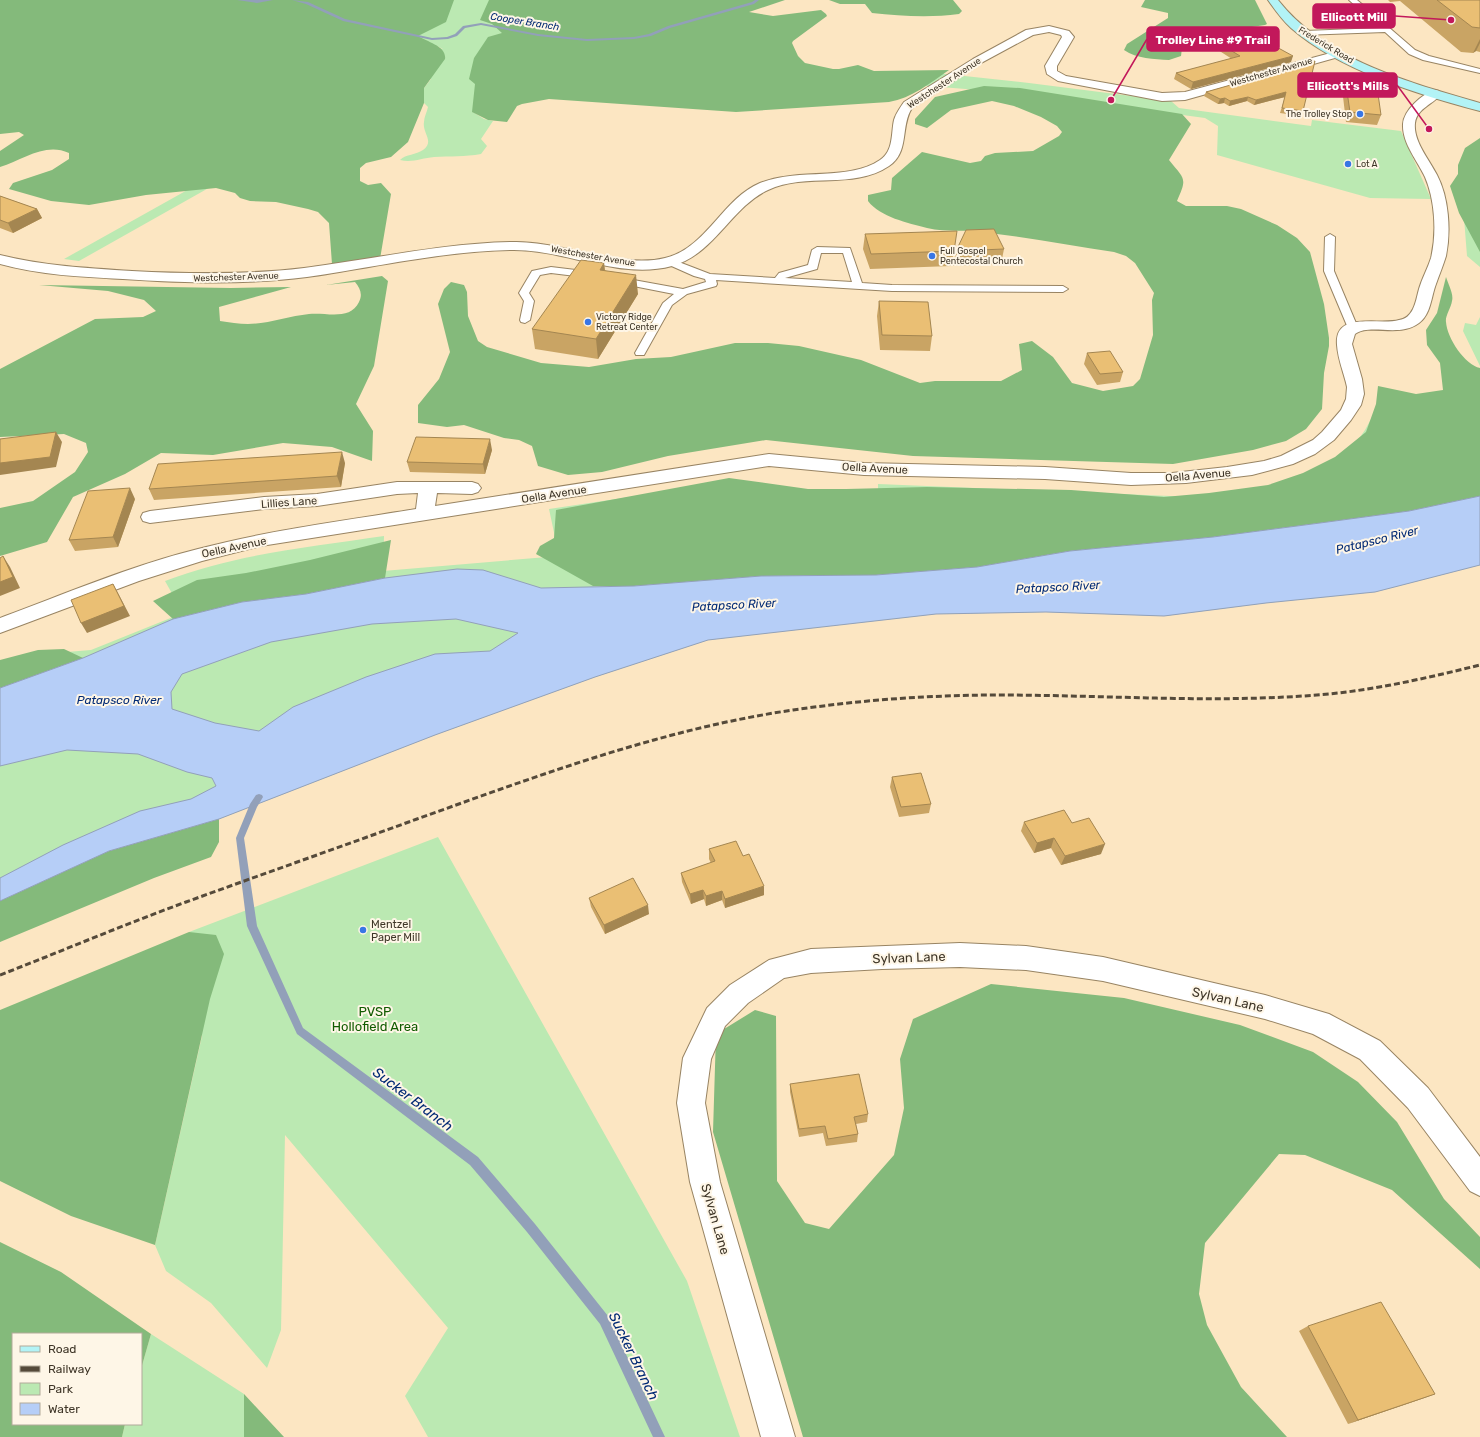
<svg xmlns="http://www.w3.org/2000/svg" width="1480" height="1437" font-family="Rubik,sans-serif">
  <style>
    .green { fill: #bbe9b2; fill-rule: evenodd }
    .forest { fill: #84ba7b }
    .water { fill: #b6cef7; stroke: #92a0b9; fill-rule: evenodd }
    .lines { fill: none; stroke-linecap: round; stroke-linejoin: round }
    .stream { fill: #92a0b9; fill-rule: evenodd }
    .lane-casing { stroke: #988463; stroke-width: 2 }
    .street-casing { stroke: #988463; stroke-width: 2 }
    .secondary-casing { stroke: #988463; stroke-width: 2 }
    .lane { fill: #fff; fill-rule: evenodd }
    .street { fill: #fff; fill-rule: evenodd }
    .secondary { fill: #b2f3f6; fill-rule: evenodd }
    .rail { stroke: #554a3a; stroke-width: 3; stroke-dasharray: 6 3; stroke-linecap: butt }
    .wall { fill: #c9a464 }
    .shaded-wall { fill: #a48651 }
    .building { fill: #eabf74; stroke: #a48651 }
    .poi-dot { fill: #3876e5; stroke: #fef6e7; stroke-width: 1.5 }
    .labels { text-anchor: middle; stroke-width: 4; stroke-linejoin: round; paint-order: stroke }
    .far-street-label { font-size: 9px; fill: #3e3527; stroke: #fef6e7 }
    .far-poi-label { font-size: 9px; fill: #3e3527; stroke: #fef6e7; text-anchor: start }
    .far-water-label { font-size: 10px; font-style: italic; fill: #002974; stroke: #fef6e7 }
    .street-label { font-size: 11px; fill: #3e3527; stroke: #fef6e7 }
    .poi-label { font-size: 11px; fill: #3e3527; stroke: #fef6e7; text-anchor: start }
    .water-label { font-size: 12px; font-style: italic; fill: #002974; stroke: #fef6e7 }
    .near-street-label { font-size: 13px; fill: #3e3527; stroke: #fef6e7 }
    .near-park-label { font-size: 13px; fill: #115b00; stroke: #fef6e7 }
    .near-water-label { font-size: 14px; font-style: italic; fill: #002974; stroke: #fef6e7 }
    .leader { fill: none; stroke: #c2185b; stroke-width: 1.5 }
    .callout-dot { fill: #c2185b; stroke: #fef6e7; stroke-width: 1.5 }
    .callout { fill: #c2185b; stroke: #c2185b; stroke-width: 1.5 }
    .callout-label { font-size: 12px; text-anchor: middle; font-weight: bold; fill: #fff }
  </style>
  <rect width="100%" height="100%" fill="#fce6c2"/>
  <path class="green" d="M228,0H615L474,58L946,74L1029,83L1171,101L1179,108L1311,126L1312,120L1401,131L1431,199L1370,198L1217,155L1218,126L1205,118L1026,94L916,85L552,96L473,112L484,119L493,121L481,139L487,146L481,154C465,157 450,156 434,157C422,158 412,163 400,160C406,154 416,155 423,150C435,141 422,133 424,122C424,117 427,112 428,107L424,103V88L431,79L253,163L79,261L64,259L241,160ZM325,24L430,43L443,49Z
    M1464,218L1480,228V267L1467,256Z
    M1480,317V366L1463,331L1465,323L1476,325Z
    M1376,410L1480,418V565L1375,592L1266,603L1164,616L1046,612L936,614L708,640L595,677L435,735L219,819L109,851L0,942V667L30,655L91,650L183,613L165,581C235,554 310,547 384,536L383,571L559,556L549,509L717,484L878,514V484L1195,497L1245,491L1289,482L1329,463L1353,447L1365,430Z
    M438,837L687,1281L740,1437H428L405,1396L448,1328L285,1135L281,1330L267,1368L211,1303L166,1271L155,1245L202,1036L189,932Z
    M151,1334L244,1394V1437H122L125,1424H141V1369Z"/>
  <path class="forest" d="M0,0H454L446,22L418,36C427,42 447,46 445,59L424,88V103L408,142L391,157L366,163L360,168V181L368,185L381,183L391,194L380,259L332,264L329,223L318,212L308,209L276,202L250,201L240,198L235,193L216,188L146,195L89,205L51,201L9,189L13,183L52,170L69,159V153C45,142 23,160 0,167V151L24,135L19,132L0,134Z
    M489,0H785L749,12L773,16L821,10L826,14L827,16L793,41L792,43L798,56L805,63L833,69H839L858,65L874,71L949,70C930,83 912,98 889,102L736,112L549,99L522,104L517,106L507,122L488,120L472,112L475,84L469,79L474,58L488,37L502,33L492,24L480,20Z
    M829,0H953L962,11L959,14C930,18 900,16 872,13L865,4H840Z
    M1145,0H1255L1267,24L1265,25L1225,31L1204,28L1200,29L1182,48L1181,56L1169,60C1154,59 1137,59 1124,50L1127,44L1168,18V13L1141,7Z
    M984,86L1020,88L1182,114L1191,124L1169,160C1184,179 1188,177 1177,201L1186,206H1227L1241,209L1277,225L1297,238L1310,252L1324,304L1329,338V346L1324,373L1322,409L1306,429L1286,441L1253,450L1173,464L913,456L766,440L668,456L602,472L568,475L538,466L532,446L519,440L504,438L464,425L447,427L418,423V405L439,379L450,352L438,304L444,289L451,282L464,285L467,292L468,316L478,341L487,347L541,363L589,367L636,359L671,357L735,343H768L799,346L861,360L920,383L935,381H1001L1022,370L1019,344L1032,341L1053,357L1072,383L1103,391L1133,386L1140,379L1153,335L1152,300L1154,293L1135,263L1126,256L1114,252C1067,245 1020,236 972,231C957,230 942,232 927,228C908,223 880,217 868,201V195L891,190L892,178L922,152L970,163L981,161L985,156L995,153L1033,151L1059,136L1062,132L1057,126L1041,117L1014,106L992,101L951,110L927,128L915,124V119L935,97Z
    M1480,138V252L1459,213L1450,186L1458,174V165L1465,148Z
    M382,276L388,281L374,366L356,404L373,431L372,461L332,447L283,443L213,455L161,453L125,474L73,497L47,542L0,556V508L33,501L75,472L88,452L86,443L64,434L0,437V369L95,319L143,317L156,311L144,300L108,291L39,285L231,288L291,287L219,307L220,321C229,322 239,324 248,324C268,324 289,316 309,314C326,312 350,321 359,302C363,294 360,288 355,282L326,285Z
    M1446,277C1448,284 1454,294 1452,301C1451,308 1445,316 1446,322C1447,338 1465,365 1480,368V496L1409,511L1320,523L1213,537L1070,551L977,567L876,575L761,576L634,586H593L536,554L540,546L554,538L556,510L729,478L808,489H846L927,487L1071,490L1164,497L1209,493L1268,485L1303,473L1335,457L1366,432L1376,404L1378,386L1416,394L1443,390L1440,363L1427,345L1426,330L1437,313Z
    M391,540L385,578L306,594L242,602L173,619L153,601L197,580L246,573L310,560Z
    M64,649L83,658L0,688V660L38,650Z
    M219,819V842L211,857L154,878L0,942V901L109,851Z
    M189,932L216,935L224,954L210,999L155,1245L71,1216L0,1181V1010Z
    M991,984L1124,998L1240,1025L1313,1052L1358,1082L1397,1122L1444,1199L1480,1237V1269L1392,1190L1305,1155L1279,1154L1205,1243L1199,1294L1207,1325L1241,1387L1287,1437H803L713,1132L716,1034L755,1010L776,1016L777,1181L805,1223L829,1229L894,1155L904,1108L900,1059L913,1019Z
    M0,1242L61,1272L151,1334L141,1369V1334H13V1424H125L122,1437H0Z
    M244,1394L284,1437H244Z"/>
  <path class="water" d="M1480,496V565L1375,592L1266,603L1164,616L1046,612L936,614L708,640L595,677L435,735L219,819L109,851L0,901V878L63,845L140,811L191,799L216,786L212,778L187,772L138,754L67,750L0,766V688L83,658L173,619L242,602L306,594L385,578L457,569L483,570L541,588L634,586L761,576L876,575L977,567L1070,551L1213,537L1320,523L1409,511ZM456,619L518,633L490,651L435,654L366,677L293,707L259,731L215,723L172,709L171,692L182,674L271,642L372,624Z"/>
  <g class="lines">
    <path class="stream" d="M237,0H273L257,3Z
      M292,0L308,2L345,19L432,38L447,37L455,34L463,26L481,23L538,34L587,39L634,37L649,34L668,26L752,2L755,0H759L754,4L670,28L651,36L634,39L587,41L538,36L481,25L465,28L457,36L448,39L432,40L343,21L306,4Z
      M259,794L262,795L263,797L257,807L244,838L257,926L303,1028L478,1157L535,1224L608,1316L665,1437H653L600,1324L527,1232L470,1165L297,1034L247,926L236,838L250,804L256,795Z"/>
    <defs>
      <path id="lane" d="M1349,0H1357L1415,50L1429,56L1480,69V73L1423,60L1409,54L1385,32L1302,35L1301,33L1305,31L1380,28Z
        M1330,234L1335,237L1334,271L1358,328L1357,330L1353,331L1348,328L1324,271L1325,237Z
        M817,247L850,248L862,283L892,285L1063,286L1068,289L1063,292L892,291L716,280L717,284L716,286L687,294L672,305L644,355H636L635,353L663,303L674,294L613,282L612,280L613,278L617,277L683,289L706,282L705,279L694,276L667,264L666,262L671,259L710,274L775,278L779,273L808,265L812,250ZM821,253H843L852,282L785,278L817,269Z
        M551,267L592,272L597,275L592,278L551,273L540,275L529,293L534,301L530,320L525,323L521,322L520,320L524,301L519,293L532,271Z"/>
      <path id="street" d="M1049,26L1069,31L1074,37L1057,66V71L1066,76L1162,93L1185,92L1338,51L1342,52L1344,54L1342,56L1185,100L1162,101L1058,81L1047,74L1045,66L1062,37L1061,35L1049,32L1033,35L981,63L912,108C900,126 910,152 889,166C854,190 806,172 768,190C730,208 715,254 672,266C620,280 567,250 514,250C444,251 376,267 307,277C246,285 185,283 123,279C82,277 40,275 0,264V255C45,266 85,268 132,271C190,274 246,275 304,268C374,259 443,243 514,242C561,241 621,269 665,258C707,248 722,199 760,183C797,168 850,181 880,160C894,151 891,133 894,120C896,113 900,108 904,102L973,59L1026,30Z
        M1435,90L1439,91L1441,94C1434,104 1417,108 1415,123C1413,141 1429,159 1437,175C1449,198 1451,231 1446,256C1443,266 1439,275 1436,284C1431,297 1431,314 1419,323C1399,338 1371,323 1355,334L1352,344L1362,379L1364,394L1361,405L1351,420L1334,440L1315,454L1293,464L1252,475L1186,483L1131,485L1045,479L864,475L769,466L261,546L202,561L139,581L0,633V618C65,594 130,566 198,549C270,530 343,521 416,509L418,493L397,494L317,506L264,509L150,523L143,521L141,517L143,513L150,511L264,497L317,494L397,482H472L478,484L481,488L478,492L472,494L437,493L435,506L769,454L864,463L1045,467L1131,473H1172L1227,467L1264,461L1281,456L1313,440L1322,432L1341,410L1346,399L1347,387C1344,373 1338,360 1337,345C1334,310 1380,326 1399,320C1406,319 1410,315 1413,309C1416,303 1417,296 1419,289C1422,278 1428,268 1431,258C1437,233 1435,200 1425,177C1417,160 1402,143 1403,124C1404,110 1422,94 1435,90Z
        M960,943L1026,946L1103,957L1265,995L1329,1014L1380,1041L1428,1088L1480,1157V1196L1470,1191L1408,1108L1360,1059L1313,1034L1265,1019L1103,981L1026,970L960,967L882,969L811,973L784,978L748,1003L725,1026L711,1059L705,1103L720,1182L795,1437H761L690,1182L677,1103L683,1058L707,1008L730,985L769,960L811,949Z"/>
      <path id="secondary" d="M1268,0H1278C1326,61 1409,82 1480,103V111C1419,95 1339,70 1291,28C1282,20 1275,10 1268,0Z"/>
    </defs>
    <use href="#lane" class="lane-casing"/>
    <use href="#street" class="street-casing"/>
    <use href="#secondary" class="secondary-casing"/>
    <use href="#lane" class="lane"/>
    <use href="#street" class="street"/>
    <use href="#secondary" class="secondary"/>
    <path class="rail" d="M0,975C62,951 123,925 186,902C263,874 340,847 417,819C540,775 663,729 793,710C861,700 930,695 999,695C1109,695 1219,704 1329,694C1380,689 1431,677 1480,665"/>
  </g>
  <path class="wall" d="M1388,0H1480V52L1476,51L1473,53L1461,52L1400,1L1390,2Z
    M1206,35L1291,62L1191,89L1174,79L1176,73L1232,59L1204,41Z
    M1315,61L1301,116L1280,113L1285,97L1254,105L1247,101L1229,106L1224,103L1218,104L1204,96L1206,92Z
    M1345,78L1381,115L1377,125L1346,122L1342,88Z
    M0,196L37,209L42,218L13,233L0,228Z
    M865,234L955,245L951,266L870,269L863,249Z
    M1004,249L1001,264L953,266L956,251Z
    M604,263L605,270L638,294L598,359L535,349L532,329Z
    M879,301L932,336L930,351L880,350L877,316Z
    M1087,353L1123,372L1120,382L1097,385L1084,364Z
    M492,450L485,474L410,472L407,462Z
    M345,463L341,487L154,500L149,489Z
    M135,499L118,547L75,551L69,540Z
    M892,777L931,804L929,813L899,817L890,787Z
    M1024,822L1072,823L1101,854L1061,865L1051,848L1034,853L1021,831Z
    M709,849L743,856L764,895L725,908L722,900L706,906L704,899L691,904L682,882L681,873L711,863L709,859Z
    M589,898L649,914L605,934L591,907Z
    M790,1084L868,1114L867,1122L856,1124L858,1134L857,1142L826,1146L823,1133L799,1137L790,1092Z
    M1308,1326L1435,1394L1424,1398L1348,1424L1299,1331Z"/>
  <path class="shaded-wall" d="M1480,39V43L1476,51L1473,53Z
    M1293,56L1291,62L1191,89L1193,82Z
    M1286,92L1285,97L1254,105L1256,100Z
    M1248,97L1247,101L1229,106L1230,101Z
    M1225,98L1224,103L1218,104L1220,99Z
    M37,209L42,218L13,233L8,223Z
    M604,263L606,283L600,270Z
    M636,275L638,294L598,359L596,339Z
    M56,432L62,442L56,467L0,475V463Z
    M490,439L492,450L485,474L483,464Z
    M342,452L345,463L341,487L337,476Z
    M130,488L135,499L118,547L113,537Z
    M3,556L10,567L20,588L0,596V582Z
    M113,584L119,595L130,616L87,633L81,623Z
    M1054,838L1051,848L1034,853L1037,843Z
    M1105,844L1101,854L1061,865L1065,856Z
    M764,886V895L725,908V899Z
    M703,890L704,899L691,904L690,894Z
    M722,891V900L706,906V896Z
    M648,905L649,914L605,934L604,925Z
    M1435,1394L1424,1398L1348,1424L1358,1420Z"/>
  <path class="building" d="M1437,0H1480V28L1472,27Z
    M1249,32L1293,56L1193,82L1176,73L1240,56L1206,35Z
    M1315,61L1303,111L1282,108L1286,92L1256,100L1248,97L1230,101L1225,98L1220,99L1206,92Z
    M1345,78L1378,94L1381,115L1350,112Z
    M0,196L37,209L8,223L0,220Z
    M994,229L1004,249L956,251L966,230Z
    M957,231L954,251L871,254L865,234Z
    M581,260L604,263L600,270L636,275L596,339L532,329Z
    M879,301L928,302L932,336L882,335Z
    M1110,351L1123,372L1100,374L1087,353Z
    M56,432L50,457L0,463V439Z
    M416,437L490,439L483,464L407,462Z
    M342,452L337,476L149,489L158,464Z
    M130,488L113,537L69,540L88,491Z
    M3,556L13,577L0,582V558Z
    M113,584L124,606L81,623L71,600Z
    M921,773L931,804L901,807L892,777Z
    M1064,810L1072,823L1089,818L1105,844L1065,856L1054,838L1037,843L1024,822Z
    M736,841L743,856L749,854L764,886L725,899L722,891L706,896L703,890L690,894L681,873L715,861L709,849Z
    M633,878L648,905L604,925L589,898Z
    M859,1074L868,1114L854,1117L858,1134L828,1139L825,1126L799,1129L790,1084Z
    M1381,1302L1435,1394L1358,1420L1308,1326Z"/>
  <g class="poi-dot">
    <circle cx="1360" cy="114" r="4"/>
    <circle cx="1348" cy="164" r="4"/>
    <circle cx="932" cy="256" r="4"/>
    <circle cx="588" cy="322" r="4"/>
    <circle cx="363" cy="930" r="4"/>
  </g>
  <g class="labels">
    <g class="far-street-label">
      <text transform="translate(1326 45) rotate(31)" y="3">Frederick Road</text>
      <text transform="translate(1271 72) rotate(-16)" y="3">Westchester Avenue</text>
      <text transform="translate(944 83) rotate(-33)" y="3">Westchester Avenue</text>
      <text transform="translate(593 256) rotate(10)" y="3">Westchester Avenue</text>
      <text transform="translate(236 277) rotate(-2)" y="3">Westchester Avenue</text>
    </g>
    <g class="far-poi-label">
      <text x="1352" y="117" text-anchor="end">The Trolley Stop</text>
      <text x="1356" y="167">Lot A</text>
      <text x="940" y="254">Full Gospel<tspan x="940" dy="10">Pentecostal Church</tspan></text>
      <text x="596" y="320">Victory Ridge<tspan x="596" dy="10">Retreat Center</tspan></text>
    </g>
    <g class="far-water-label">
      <text transform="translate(525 21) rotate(9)" y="4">Cooper Branch</text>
    </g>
    <g class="street-label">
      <text transform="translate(875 468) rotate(3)" y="4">Oella Avenue</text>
      <text transform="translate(1198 475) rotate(-5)" y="4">Oella Avenue</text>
      <text transform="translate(554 494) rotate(-9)" y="4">Oella Avenue</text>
      <text transform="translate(289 502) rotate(-4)" y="4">Lillies Lane</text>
      <text transform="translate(234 547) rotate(-12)" y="4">Oella Avenue</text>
    </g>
    <g class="poi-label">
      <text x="371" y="928">Mentzel<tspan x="371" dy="13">Paper Mill</tspan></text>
    </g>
    <g class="water-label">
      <text transform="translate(1377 540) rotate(-14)" y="4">Patapsco River</text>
      <text transform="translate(1058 587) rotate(-3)" y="4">Patapsco River</text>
      <text transform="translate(734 605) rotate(-3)" y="4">Patapsco River</text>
      <text x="119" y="704">Patapsco River</text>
    </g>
    <g class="near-street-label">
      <text transform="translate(909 957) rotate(-2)" y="5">Sylvan Lane</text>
      <text transform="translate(1228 999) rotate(13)" y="5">Sylvan Lane</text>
      <text transform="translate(716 1219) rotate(74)" y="5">Sylvan Lane</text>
    </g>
    <g class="near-park-label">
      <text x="375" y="1016">PVSP<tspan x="375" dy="15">Hollofield Area</tspan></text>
    </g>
    <g class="near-water-label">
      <text transform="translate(413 1099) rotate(37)" y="5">Sucker Branch</text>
      <text transform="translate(634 1356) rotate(64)" y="5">Sucker Branch</text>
    </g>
  </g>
  <path class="leader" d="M1451 20L1395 16M1111 100L1147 39M1429 129L1397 85"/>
  <g class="callout-dot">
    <circle cx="1451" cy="20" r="4"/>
    <circle cx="1111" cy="100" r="4"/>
    <circle cx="1429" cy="129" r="4"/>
  </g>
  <g class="callout">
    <rect x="1313" y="4" width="82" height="24" rx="4"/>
    <rect x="1147" y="27" width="132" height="24" rx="4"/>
    <rect x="1298" y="73" width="99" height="24" rx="4"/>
  </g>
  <g class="callout-label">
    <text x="1354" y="21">Ellicott Mill</text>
    <text x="1213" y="44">Trolley Line #9 Trail</text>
    <text x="1348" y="90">Ellicott's Mills</text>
  </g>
  <rect x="12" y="1333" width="130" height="92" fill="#fef6e7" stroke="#b1a99a"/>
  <rect x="20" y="1346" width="20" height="6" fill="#b2f3f6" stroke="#b1a99a"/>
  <text x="48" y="1353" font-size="12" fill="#3e3527">Road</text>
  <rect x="20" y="1366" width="20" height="6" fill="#554a3a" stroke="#b1a99a"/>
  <text x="48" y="1373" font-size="12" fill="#3e3527">Railway</text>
  <rect x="20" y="1383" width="20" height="12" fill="#bbe9b2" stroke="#b1a99a"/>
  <text x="48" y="1393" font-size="12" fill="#3e3527">Park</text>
  <rect x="20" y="1403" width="20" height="12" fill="#b6cef7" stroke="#b1a99a"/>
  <text x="48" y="1413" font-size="12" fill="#3e3527">Water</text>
</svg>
